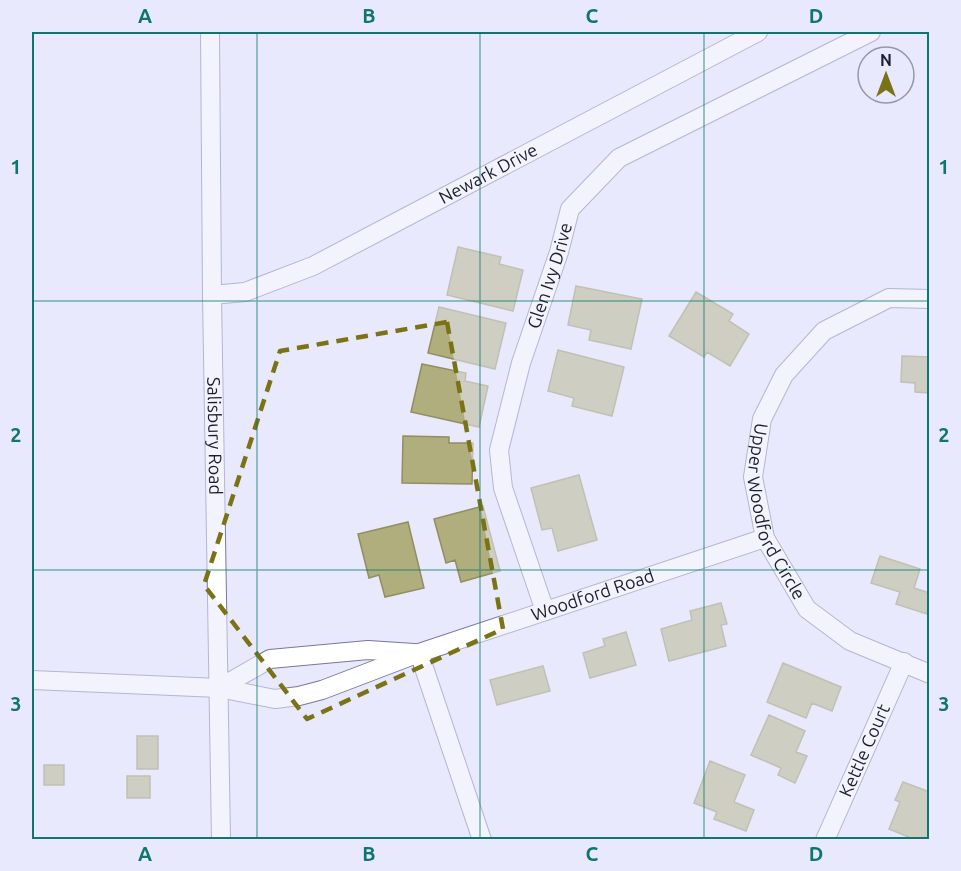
<svg xmlns="http://www.w3.org/2000/svg" width="961" height="871" font-family="Ubuntu,sans-serif">
  <style>
    .building { fill: #b1ae7e; stroke: #918e5f; stroke-width: 1.5 }
    .lines { fill: none; stroke-linecap: round; stroke-linejoin: round }
    .minor-casing { stroke: #7777a2; stroke-width: 20 }
    .minor { stroke: #fff; stroke-width: 18 }
    .marked { fill: none; stroke: #7a7315; stroke-width: 4.5; stroke-dasharray: 12 8; stroke-linejoin: round }
    .grid { fill: none; stroke: #0f766e; stroke-width: 1.5; stroke-opacity: 0.55 }
    .labels { text-anchor: middle; stroke-width: 6; stroke-linejoin: round; paint-order: stroke }
    .street-label { font-size: 18px; fill: #1e1d2f; stroke: #e8e9fc }
    .neatline { fill: none; stroke: #0f766e; stroke-width: 2 }
    .grid-label { font-size: 20px; text-anchor: middle; font-weight: bold; fill: #0f766e }
  </style>
  <rect width="100%" height="100%" fill="#e8e9fc"/>
  <path class="building" d="M458,247L501,257L499,264L523,270L513,311L447,295Z
    M576,286L642,299L631,349L589,340L591,330L568,325Z
    M696,292L733,314L729,321L749,334L730,366L707,352L704,357L669,336Z
    M439,307L506,323L495,369L428,353Z
    M558,350L624,367L612,416L572,406L574,398L548,391Z
    M902,356L930,357V393L915,392V383L901,382Z
    M422,364L466,373L465,381L488,386L479,427L411,412Z
    M403,436L449,437V443H473L472,484L402,483Z
    M579,475L597,540L558,551L552,528L542,530L531,488Z
    M483,506L500,571L461,582L455,560L446,563L434,519Z
    M408,522L424,588L385,597L379,575L369,578L358,534Z
    M880,556L920,569L914,588L930,593L927,614L896,604L900,592L871,583Z
    M721,603L727,624L721,625L726,646L669,661L661,629L692,620L690,611Z
    M626,632L636,665L590,678L583,653L605,646L603,639Z
    M783,663L841,687L832,711L812,703L806,718L767,702Z
    M543,666L550,691L497,705L490,680Z
    M769,715L805,731L796,752L807,756L795,783L778,775L781,768L751,755Z
    M137,736H158V769H137Z
    M710,761L745,775L734,802L754,810L746,831L714,819L717,812L694,803Z
    M44,765H64V785H44Z
    M127,776H150V798H127Z
    M903,782L930,792V840H916L889,829L900,802L895,800Z"/>
  <g class="lines">
    <defs>
      <g id="minor">
        <path id="s1" d="M210,32L212,295L221,840"/>
        <path id="s2" d="M212,295L245,292L313,266L758,32"/>
        <path id="s3" d="M930,299L889,298L824,331L784,375L762,419L753,477L765,538L807,609L850,641L930,674"/>
        <path id="s4" d="M545,611L503,488L499,450L521,363L559,252L570,209L619,158L871,32"/>
        <path d="M419,653L482,840"/>
        <path id="s5" d="M32,680L219,688L275,699L299,696L322,690L419,653L765,538"/>
        <path d="M219,688L270,659L368,650L414,653"/>
        <path id="s6" d="M825,840L904,662"/>
      </g>
    </defs>
    <use href="#minor" class="minor-casing"/>
    <use href="#minor" class="minor"/>
  </g>
  <path d="M0 0H961V871H0ZM447,322L503,629L307,719L204,585L280,351Z" fill="#e8e9fc" fill-opacity=".55" fill-rule="evenodd"/>
  <path class="marked" d="M447,322L503,629L307,719L204,585L280,351Z"/>
  <path class="grid" d="M257,32V840M480,32V840M704,32V840M32,301H930M32,570H930"/>
  <g class="labels">
    <g class="street-label">
      <text dy="6" stroke="none"><textPath href="#s2" startOffset="304">Newark Drive</textPath></text>
      <text dy="6" stroke="none"><textPath href="#s4" startOffset="350">Glen Ivy Drive</textPath></text>
      <text dy="6" stroke="none"><textPath href="#s1" startOffset="404">Salisbury Road</textPath></text>
      <text dy="6" stroke="none"><textPath href="#s3" startOffset="320">Upper Woodford Circle</textPath></text>
      <text dy="6" stroke="none"><textPath href="#s5" startOffset="579">Woodford Road</textPath></text>
      <text dy="6" stroke="none"><textPath href="#s6" startOffset="98">Kettle Court</textPath></text>
    </g>
  </g>
  <rect width="961" height="871" fill="none" stroke="#e8e9fc" stroke-width="66"/>
  <g transform="translate(886 75)"><circle r="28" fill="#e8e9fc" stroke="#9797aa" stroke-width="1.5"/>
  <path d="M0-4.5L10 22L0 15L-10 22Z" fill="#7a7315"/>
  <text y="-9" font-size="16" font-weight="bold" text-anchor="middle" fill="#1e1d2f">N</text>
  </g>
  <rect x="33" y="33" width="895" height="805" class="neatline"/>
  <g class="grid-label">
    <text x="145" y="23">A</text>
    <text x="369" y="23">B</text>
    <text x="592" y="23">C</text>
    <text x="816" y="23">D</text>
    <text x="16" y="174">1</text>
    <text x="944" y="174">1</text>
    <text x="16" y="442">2</text>
    <text x="944" y="442">2</text>
    <text x="16" y="711">3</text>
    <text x="944" y="711">3</text>
    <text x="145" y="861">A</text>
    <text x="369" y="861">B</text>
    <text x="592" y="861">C</text>
    <text x="816" y="861">D</text>
  </g>
</svg>
